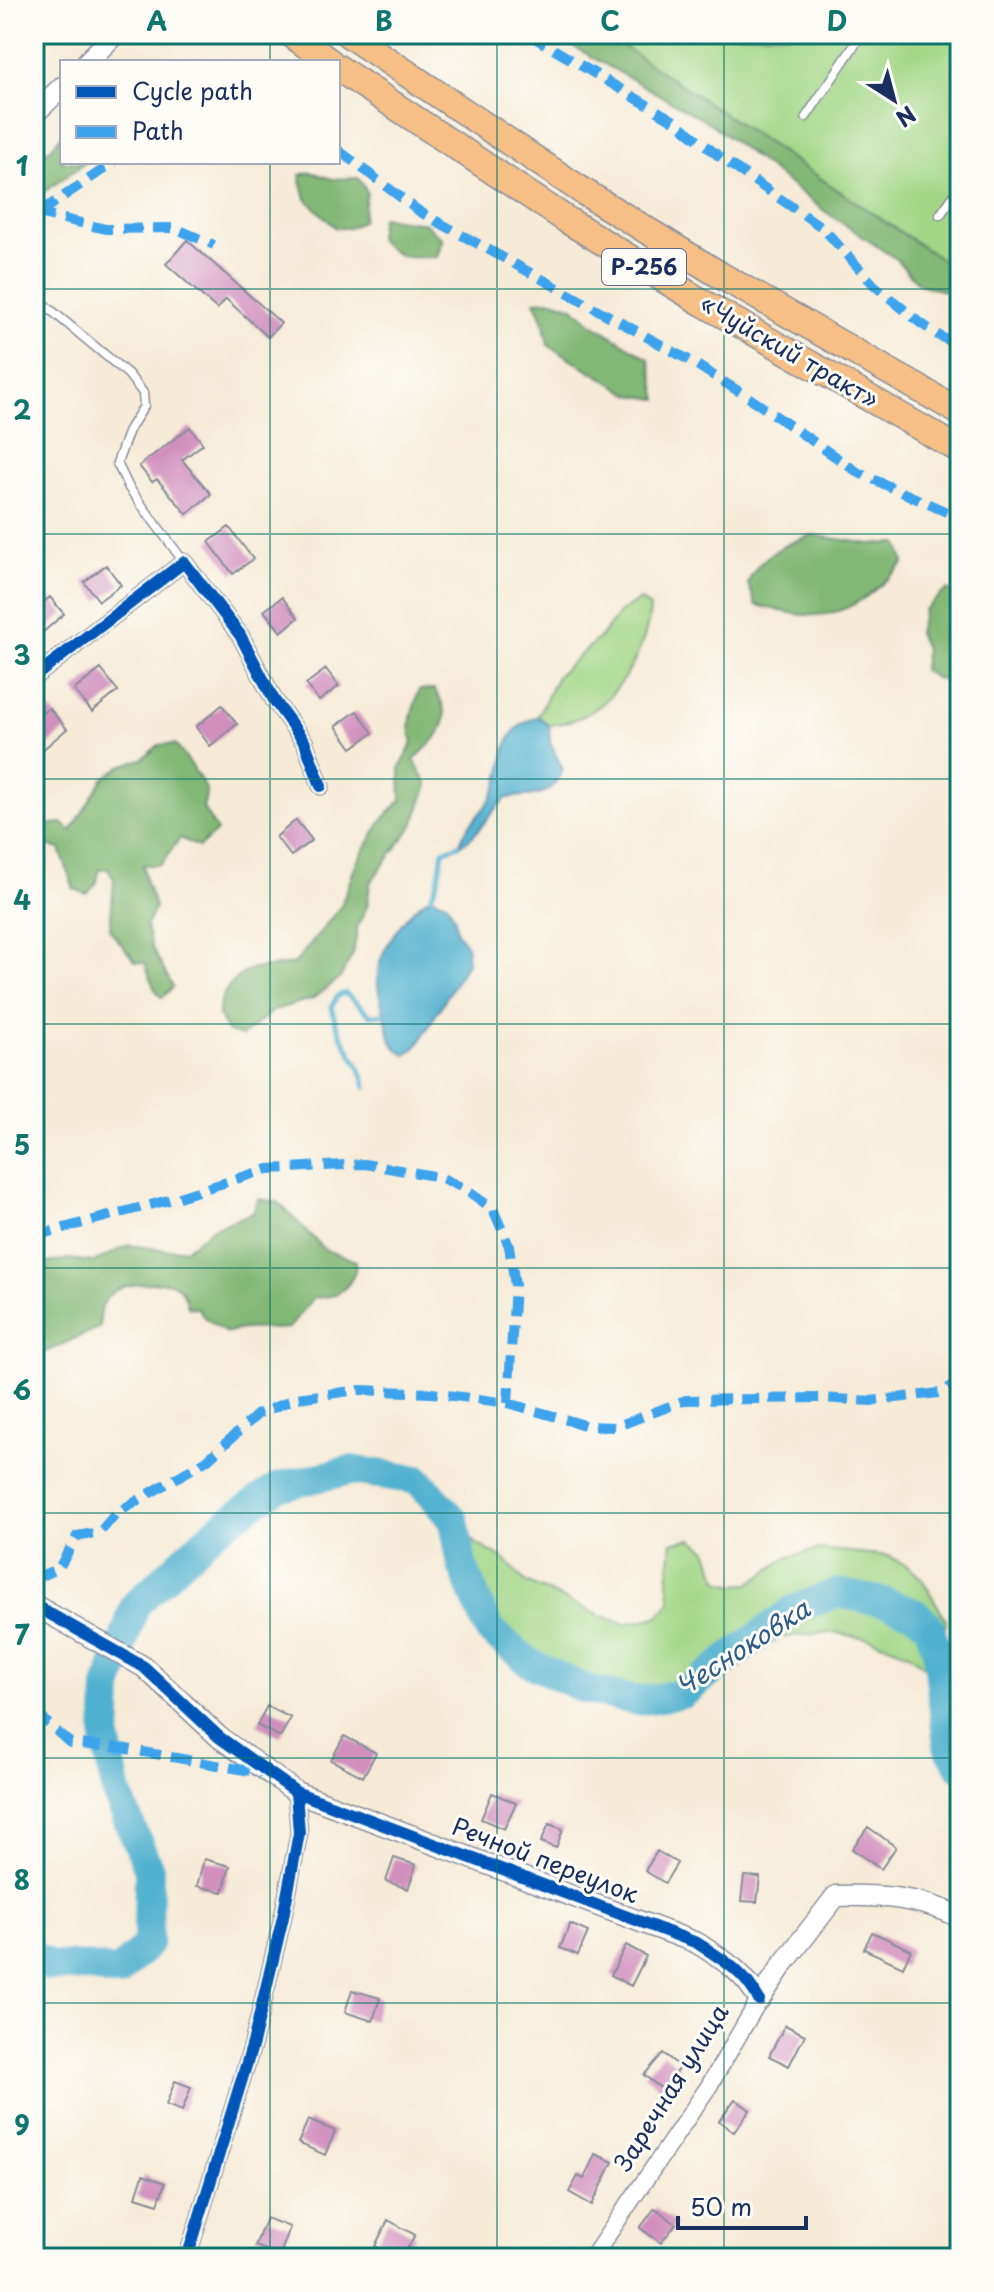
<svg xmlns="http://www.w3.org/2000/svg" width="994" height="2292" font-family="'Playpen Sans',sans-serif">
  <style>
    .green { fill: #a3d787; stroke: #5f8372; stroke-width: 2 }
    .forest { fill: #82b874; stroke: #4e7469; stroke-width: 2 }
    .water { fill: #50b0cf; stroke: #367096; stroke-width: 2 }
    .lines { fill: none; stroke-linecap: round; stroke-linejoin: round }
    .stream { stroke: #50b0cf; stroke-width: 5 }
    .river { stroke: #50b0cf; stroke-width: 30 }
    .building { fill: #d18fbd }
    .service-casing { stroke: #888d9a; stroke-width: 11 }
    .minor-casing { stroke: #888d9a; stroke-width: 19 }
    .tertiary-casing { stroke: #888d9a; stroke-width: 23 }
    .trunk-casing { stroke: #888d9a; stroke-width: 29 }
    .service { stroke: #fff; stroke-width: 8 }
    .minor { stroke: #fff; stroke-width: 16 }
    .tertiary { stroke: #fff; stroke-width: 20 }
    .trunk { stroke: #f5bf86; stroke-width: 26 }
    .quiet { stroke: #3da3ed; stroke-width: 10; stroke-dasharray: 20 10; stroke-linecap: butt }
    .cycleway-casing { stroke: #fdfcf7; stroke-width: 17 }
    .cycleway { stroke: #0057b8; stroke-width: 12 }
    .grid { fill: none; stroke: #0f766e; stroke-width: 2; stroke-opacity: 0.55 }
    .labels { text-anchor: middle; stroke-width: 6; stroke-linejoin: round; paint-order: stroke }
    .shield { fill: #fdfcf7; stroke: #5f6c8c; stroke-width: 2 }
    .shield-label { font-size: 22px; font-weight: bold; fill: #1b2f5e }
    .street-label { font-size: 24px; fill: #1b2f5e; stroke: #fdfcf7 }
    .water-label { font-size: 26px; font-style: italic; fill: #2e5c86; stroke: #fdfcf7 }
    .neatline { fill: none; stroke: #0f766e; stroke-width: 3 }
    .grid-label { font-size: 26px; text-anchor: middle; font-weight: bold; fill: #0f766e }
  </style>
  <rect width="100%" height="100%" fill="#fdfcf7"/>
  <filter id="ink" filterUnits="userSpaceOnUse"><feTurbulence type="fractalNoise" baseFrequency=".0125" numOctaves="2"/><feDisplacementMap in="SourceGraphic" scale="16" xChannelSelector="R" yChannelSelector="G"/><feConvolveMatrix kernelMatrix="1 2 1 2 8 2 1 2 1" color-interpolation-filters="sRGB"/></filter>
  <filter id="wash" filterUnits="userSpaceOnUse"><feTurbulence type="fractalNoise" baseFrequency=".006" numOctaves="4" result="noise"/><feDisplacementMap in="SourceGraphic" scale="32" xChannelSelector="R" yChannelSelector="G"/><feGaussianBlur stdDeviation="1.8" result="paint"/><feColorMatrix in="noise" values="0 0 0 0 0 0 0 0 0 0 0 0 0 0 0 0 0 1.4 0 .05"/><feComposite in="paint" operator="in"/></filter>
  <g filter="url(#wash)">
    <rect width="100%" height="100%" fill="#f6ebd7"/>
    <path class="green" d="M605,34H960V272Z
      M640,600L650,607C648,644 620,698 585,715C574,721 561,723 549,726L538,716L557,676L603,634L620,612Z
      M454,1520L477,1544L505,1560L526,1582L594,1613L625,1624L657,1617L671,1602L668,1583L672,1542L692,1539L707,1550L719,1581L736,1585L749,1584L786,1558L819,1549L889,1556L909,1567L922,1579L946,1620L940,1679L909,1654L871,1639L831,1632L750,1641L682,1694L637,1701L585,1689L530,1663L489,1630L462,1565Z"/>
    <path class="forest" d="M551,34H605L960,272V299L944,291L919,284L896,259L826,212L711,124Z
      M62,135V162H86L34,199V159L49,150Z
      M311,172L332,179L358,178L367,192L362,221L349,228H336L306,199L300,175Z
      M381,217L425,223L443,239L437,257C407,257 400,262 378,238Z
      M553,300L573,307L591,323L649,359L658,399L631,395L548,345L543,319L535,301Z
      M812,535L871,544L898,543L904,563C878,589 847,619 806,615C790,614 773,609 756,605L748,584C757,557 786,543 812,535Z
      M946,590L960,594V680L956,683L935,678L923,670L925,648L918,633L924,610Z
      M434,689C458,723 438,736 414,760L428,785L413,825L370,883L367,907L358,925L353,954L340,978L312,999L274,1010L242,1036L228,1032C225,1027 220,1020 219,1015C218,995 234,976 251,970C266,965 281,969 296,962L341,906L356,864L382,820L401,800L400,768L413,742C406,724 414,708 419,690Z
      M175,744L192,766L207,791L203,808L217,831L199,847L180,838L161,865H143L146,882L155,907L146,926L152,948L173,987L162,998L154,988L145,963L135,961L110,930L114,879L108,869H100L96,884L87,894L74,889L60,849L40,843L34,834L43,825L62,823L71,831L103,779L121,766L142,759L159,745Z
      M258,1199L278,1202L325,1250L356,1261C356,1284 337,1300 314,1297L289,1328C268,1330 245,1326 226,1333L203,1316L198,1308L188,1307C186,1301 185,1294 180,1289C171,1280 162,1282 150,1283C119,1285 98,1291 100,1327L43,1353L34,1346V1268L36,1265L69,1259L94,1262L129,1245L165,1250L186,1249L213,1228L253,1213Z"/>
    <path class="water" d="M538,716L549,726L550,742L563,770C548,801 537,793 507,798C490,810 477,839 459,845C467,821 485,813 494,793C511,760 493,734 538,716Z
      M431,897L447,903L454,916L457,932L467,946V963L417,1046L406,1055C389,1046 390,1036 386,1020C382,1004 376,987 378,971C381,947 410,907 431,897Z"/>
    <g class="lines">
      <path class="stream" d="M431,897L438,881L443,851L459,845
        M366,1087C360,1058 335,1037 332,1006L337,996L345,993L370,1015L384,1014"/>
      <path class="river" d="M34,1956L50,1966L84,1967L118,1973L148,1944L149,1869L117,1794L106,1739L108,1688L135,1605L217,1529L278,1487L351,1470L418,1480L454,1520L462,1565L489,1630L530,1663L585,1689L637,1701L682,1694L793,1610L837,1593L888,1603L915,1613L928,1624L937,1650L948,1746L960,1766"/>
    </g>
    <g id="blocks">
      <path class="building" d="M187,240L281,323L268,337L226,299L217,309L166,264Z
        M190,427L203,444L182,460L211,494L187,514L157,479L152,482L139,466Z
        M229,527L253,559L233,574L209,542Z
        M106,565L121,585L99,601L84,582Z
        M50,597L64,614L42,633L34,624V610Z
        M282,597L298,618L281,632L264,611Z
        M101,669L118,691L92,712L74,690Z
        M326,669L339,686L319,701L306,684Z
        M222,705L237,724L210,746L196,727Z
        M49,708L67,729L40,752L34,745V720Z
        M357,711L373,733L352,748L336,726Z
        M296,820L312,840L291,856L276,837Z
        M267,1706L291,1718L280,1737L257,1725Z
        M344,1736L376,1753L363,1777L331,1760Z
        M492,1793L516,1803L504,1829L481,1819Z
        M549,1824L563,1829L556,1848L541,1842Z
        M868,1827L896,1847L881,1869L852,1849Z
        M657,1851L677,1863L665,1883L645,1871Z
        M394,1858L416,1865L408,1889L386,1881Z
        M204,1859L230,1866L223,1892L197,1886Z
        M744,1876L760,1877L757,1902L741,1901Z
        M570,1924L588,1932L578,1955L560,1948Z
        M872,1932L911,1950L903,1967L864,1949Z
        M626,1945L646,1956L631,1986L611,1975Z
        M352,1990L380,1998L373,2021L345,2012Z
        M785,2025L805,2035L789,2066L769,2056Z
        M663,2053L680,2067L662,2089L644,2075Z
        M175,2081L191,2087L182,2111L166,2105Z
        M735,2099L750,2110L734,2132L719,2121Z
        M308,2120L335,2131L325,2155L298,2143Z
        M595,2154L613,2162L592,2205L569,2192L578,2176L584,2179Z
        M143,2175L165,2183L158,2204L136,2197Z
        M655,2208L676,2224L661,2243L640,2228Z
        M266,2218L290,2227L280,2255L255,2246Z
        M388,2220L415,2235L402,2258H397L375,2246Z"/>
    </g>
  </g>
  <g filter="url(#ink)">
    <use href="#blocks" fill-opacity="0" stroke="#888d9a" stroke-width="2"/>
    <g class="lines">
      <defs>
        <path id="service" d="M806,117L862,34
          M940,215L960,187
          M34,296L128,374L143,393L144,406L129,430L117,463L129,488L184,562"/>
        <path id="minor" d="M34,677L184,562L240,635L274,700L305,743L321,786
          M187,2258L253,2043L283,1917L299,1833L296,1792
          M592,2258L709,2086L759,2000"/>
        <path id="tertiary" d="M87,62L115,34
          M34,114L62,87
          M34,1605L144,1667L219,1737L296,1792L697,1943C722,1959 745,1972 759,2000L784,1963L836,1896C882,1895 918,1897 960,1917"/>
        <path id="trunk" d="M291,34L330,62
          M348,34L584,192L720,275L960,412
          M338,68L567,220L703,303L960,450"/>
      </defs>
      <use href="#service" class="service-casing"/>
      <use href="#minor" class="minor-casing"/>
      <use href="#tertiary" class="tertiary-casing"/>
      <use href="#trunk" class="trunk-casing"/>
      <use href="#service" class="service"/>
      <use href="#minor" class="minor"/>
      <use href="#tertiary" class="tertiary"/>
      <use href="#trunk" class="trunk"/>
      <path class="quiet" d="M528,34L676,122L725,161L823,228L874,285L919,322L941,337L960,345
        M338,150L420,212L687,359L751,399L859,473L960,518
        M34,212L106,229L175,228L214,245
        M39,213L114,162
        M34,1236L176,1198L268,1169L365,1164L440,1177L465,1189L493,1209L509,1246L515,1285L508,1403
        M34,1579L59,1568L77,1536L100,1532L116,1513L207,1460L258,1414L297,1398L359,1390L431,1393L508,1403L588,1426L615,1427L686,1400L820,1398L871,1401L939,1393L960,1382
        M34,1711L70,1743L121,1748L262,1773"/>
      <defs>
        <path id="cycleway" d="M34,677L184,562L240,635L274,700L305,743L321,786
          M34,1605L144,1667L219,1737L296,1792L697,1943C722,1959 745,1972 759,2000
          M187,2258L253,2043L283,1917L299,1833L296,1792"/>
      </defs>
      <use href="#cycleway" class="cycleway-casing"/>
      <use href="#cycleway" class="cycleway"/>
    </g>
  </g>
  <path class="grid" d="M270,34V62M497,34V2258M724,34V2258M270,162V2258M34,289H960M34,534H960M34,779H960M34,1024H960M34,1268H960M34,1513H960M34,1758H960M34,2003H960"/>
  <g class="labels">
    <rect class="shield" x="602" y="249" width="84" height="36" rx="6"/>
    <g class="shield-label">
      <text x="644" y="275">Р-256</text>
    </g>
    <g class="street-label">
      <text transform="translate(789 352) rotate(30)" y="8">«Чуйский тракт»</text>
      <text transform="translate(545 1861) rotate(21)" y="8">Речной переулок</text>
      <text transform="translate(672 2088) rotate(-58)" y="8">Заречная улица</text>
    </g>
    <g class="water-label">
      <text transform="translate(743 1648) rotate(-33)" y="9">Чесноковка</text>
    </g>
  </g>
  <rect width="994" height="2292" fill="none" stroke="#fdfcf7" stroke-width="88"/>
  <rect x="60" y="60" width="280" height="104" fill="#fdfcf7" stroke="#a3aaba" stroke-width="2"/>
  <rect x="76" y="86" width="40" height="12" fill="#0057b8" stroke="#a3aaba" stroke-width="2"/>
  <text x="132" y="100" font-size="24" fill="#1b2f5e">Cycle path</text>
  <rect x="76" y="126" width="40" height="12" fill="#3da3ed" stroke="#a3aaba" stroke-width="2"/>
  <text x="132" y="140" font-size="24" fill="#1b2f5e">Path</text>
  <g transform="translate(894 100) rotate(144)" stroke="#fdfcf7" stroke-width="6" paint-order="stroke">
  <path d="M0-6L14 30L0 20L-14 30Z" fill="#1b2f5e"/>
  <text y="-12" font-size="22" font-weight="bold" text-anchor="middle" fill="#1b2f5e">N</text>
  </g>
  <path d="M678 2216v12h128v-12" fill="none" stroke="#1b2f5e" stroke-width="4"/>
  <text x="690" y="2216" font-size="24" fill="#1b2f5e" stroke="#fdfcf7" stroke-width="6" paint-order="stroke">50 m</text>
  <rect x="44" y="44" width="906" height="2204" class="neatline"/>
  <g class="grid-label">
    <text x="157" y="31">A</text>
    <text x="384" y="31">B</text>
    <text x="610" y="31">C</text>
    <text x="837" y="31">D</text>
    <text x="22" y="176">1</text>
    <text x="22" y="420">2</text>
    <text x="22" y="665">3</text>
    <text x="22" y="910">4</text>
    <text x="22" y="1155">5</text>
    <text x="22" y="1400">6</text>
    <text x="22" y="1645">7</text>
    <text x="22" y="1890">8</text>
    <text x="22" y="2135">9</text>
  </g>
</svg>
